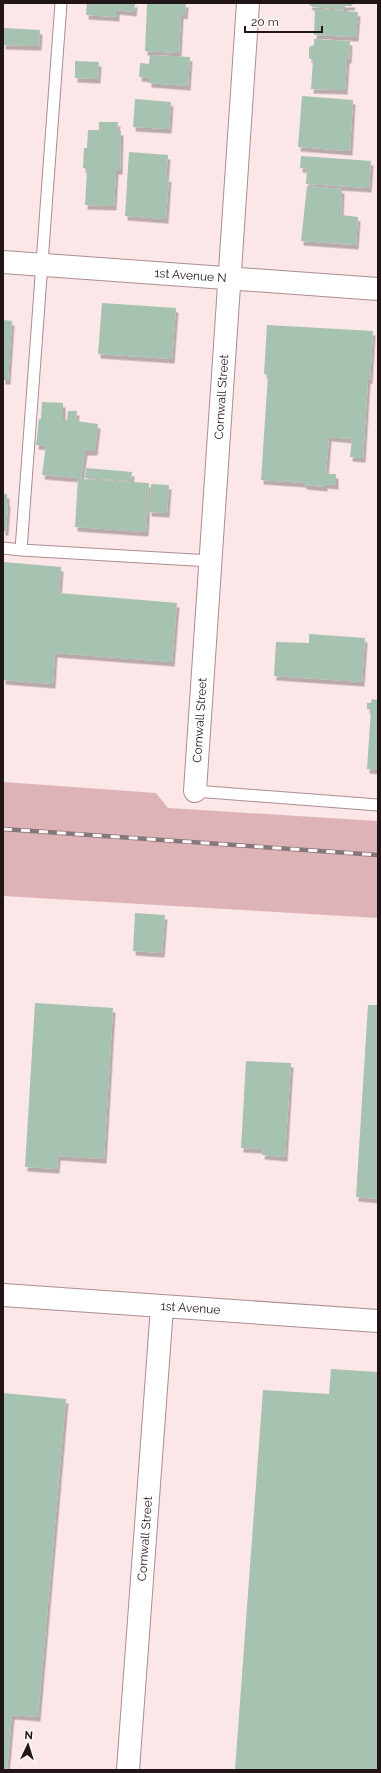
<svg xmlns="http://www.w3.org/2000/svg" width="381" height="1773" font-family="Raleway,sans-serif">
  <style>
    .green { fill: #deb3b8 }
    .building { fill: #a6c2b1; filter: url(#shadow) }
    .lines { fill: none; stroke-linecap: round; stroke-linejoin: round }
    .lane-casing { stroke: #ac8d90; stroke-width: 13 }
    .street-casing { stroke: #ac8d90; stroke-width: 24 }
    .secondary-casing { stroke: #ac8d90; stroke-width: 24 }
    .lane { stroke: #fff; stroke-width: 11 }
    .street { stroke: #fff; stroke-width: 22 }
    .secondary { stroke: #fff; stroke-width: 22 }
    .rail-casing { stroke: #887779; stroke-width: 4.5 }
    .rail { stroke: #fef7f8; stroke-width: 3; stroke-dasharray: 9; stroke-linecap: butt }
    .labels { text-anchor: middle; stroke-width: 3.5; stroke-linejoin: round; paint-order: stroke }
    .street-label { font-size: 12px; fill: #211517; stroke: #fef7f8 }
  </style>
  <defs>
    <filter id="shadow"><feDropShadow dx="2.5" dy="4.5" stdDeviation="0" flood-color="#0004"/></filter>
  </defs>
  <rect width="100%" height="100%" fill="#fbe6e8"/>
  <path class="green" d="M3,782L156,793L168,808L378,821V918L3,896Z"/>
  <path class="building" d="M87,3H135L134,12L117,10V17L86,15Z
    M186,3L185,15L181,14L179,53L145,51L147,4Z
    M310,3H353L352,6H345V10L312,7V6L309,5Z
    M315,9L358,12L356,37L314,35Z
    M3,28L40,30L39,46L3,45Z
    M314,39L350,41L349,59H347L345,90L311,89L313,60L309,58V47L314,45Z
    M150,55L190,57L188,86L149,83V78L139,77L140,63L149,64Z
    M75,61L99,62L98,79L75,78Z
    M302,96L353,100L350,151L298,147Z
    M135,99L171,102L169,129L133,127Z
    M99,122H118L117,131H121L120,170H116L114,206L85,205L87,169L83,168L84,148H87L88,130H99Z
    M129,152L168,155L166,178L169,177L166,219L125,216Z
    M301,156L371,161L369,188L306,184L307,169L300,168Z
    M307,186L342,189L341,215L358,217L356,245L301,241Z
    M102,303L176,308L172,359L98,354Z
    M3,320L12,321L8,380H3Z
    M267,325L373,331L370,380L368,379L363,458L350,457L352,439L329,437L326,474H336V485L325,484V487L304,485V483L261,480L268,375L264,374Z
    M42,402L63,403V420H67L68,411H77L76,421L98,424L95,451H85L81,479L149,483L146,532L75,527L78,478L42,475L46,446L36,445L39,419H41Z
    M86,468L132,472L131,481L85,478Z
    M151,484L169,485L167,513L149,512Z
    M3,494H7V502H8L6,531H3Z
    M3,562L61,567L59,593L177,603L172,662L55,653L53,684L3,680Z
    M309,634L365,638L362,682L274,676L276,642L309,643Z
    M372,699L378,700V770L367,769L371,709H367V703H371Z
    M135,913L165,915L162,953L133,951Z
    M35,1003L113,1008L104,1159L58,1156L57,1169L25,1167Z
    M368,1005H378V1199L356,1197Z
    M246,1061L291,1063L285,1157L262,1155L263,1149L241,1148Z
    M331,1369L378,1372V1770H235L263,1390L329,1394Z
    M3,1393L66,1399L38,1717L12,1715L7,1770H3Z"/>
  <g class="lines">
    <defs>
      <path id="lane" d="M3,548L21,550L61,3
        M21,550L211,561
        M195,791L378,805"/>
      <g id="street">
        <path id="s1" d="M195,791L248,3"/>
        <path id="s2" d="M3,1295L378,1321"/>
        <path id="s3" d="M128,1770L162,1307"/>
      </g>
      <g id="secondary">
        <path id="s4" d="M3,262L378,289"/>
      </g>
    </defs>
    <use href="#lane" class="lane-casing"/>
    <use href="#street" class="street-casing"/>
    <use href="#secondary" class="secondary-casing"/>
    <use href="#lane" class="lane"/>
    <use href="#street" class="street"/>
    <use href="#secondary" class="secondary"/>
    <defs>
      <path id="rail" d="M3,829L378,855"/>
    </defs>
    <use href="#rail" class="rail-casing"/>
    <use href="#rail" class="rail"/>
  </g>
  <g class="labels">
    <g class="street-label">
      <text dy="4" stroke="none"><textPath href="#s4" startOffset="188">1st Avenue N</textPath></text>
      <text dy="4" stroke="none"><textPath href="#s1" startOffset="395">Cornwall Street</textPath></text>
      <text dy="4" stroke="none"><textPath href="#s1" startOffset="71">Cornwall Street</textPath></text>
      <text dy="4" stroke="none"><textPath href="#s2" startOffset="188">1st Avenue</textPath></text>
      <text dy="4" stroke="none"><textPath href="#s3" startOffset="232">Cornwall Street</textPath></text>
    </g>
  </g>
  <rect width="381" height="1773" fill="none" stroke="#211517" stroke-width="8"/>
  <g transform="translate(28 1745) rotate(4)" stroke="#fef7f8" stroke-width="3" paint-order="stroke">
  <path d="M0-3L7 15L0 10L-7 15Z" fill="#211517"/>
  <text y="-6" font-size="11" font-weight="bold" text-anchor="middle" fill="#211517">N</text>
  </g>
  <path d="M245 26v6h77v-6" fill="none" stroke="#211517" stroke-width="2"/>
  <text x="251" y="26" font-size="12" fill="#211517" stroke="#fef7f8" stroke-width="3" paint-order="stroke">20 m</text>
</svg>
